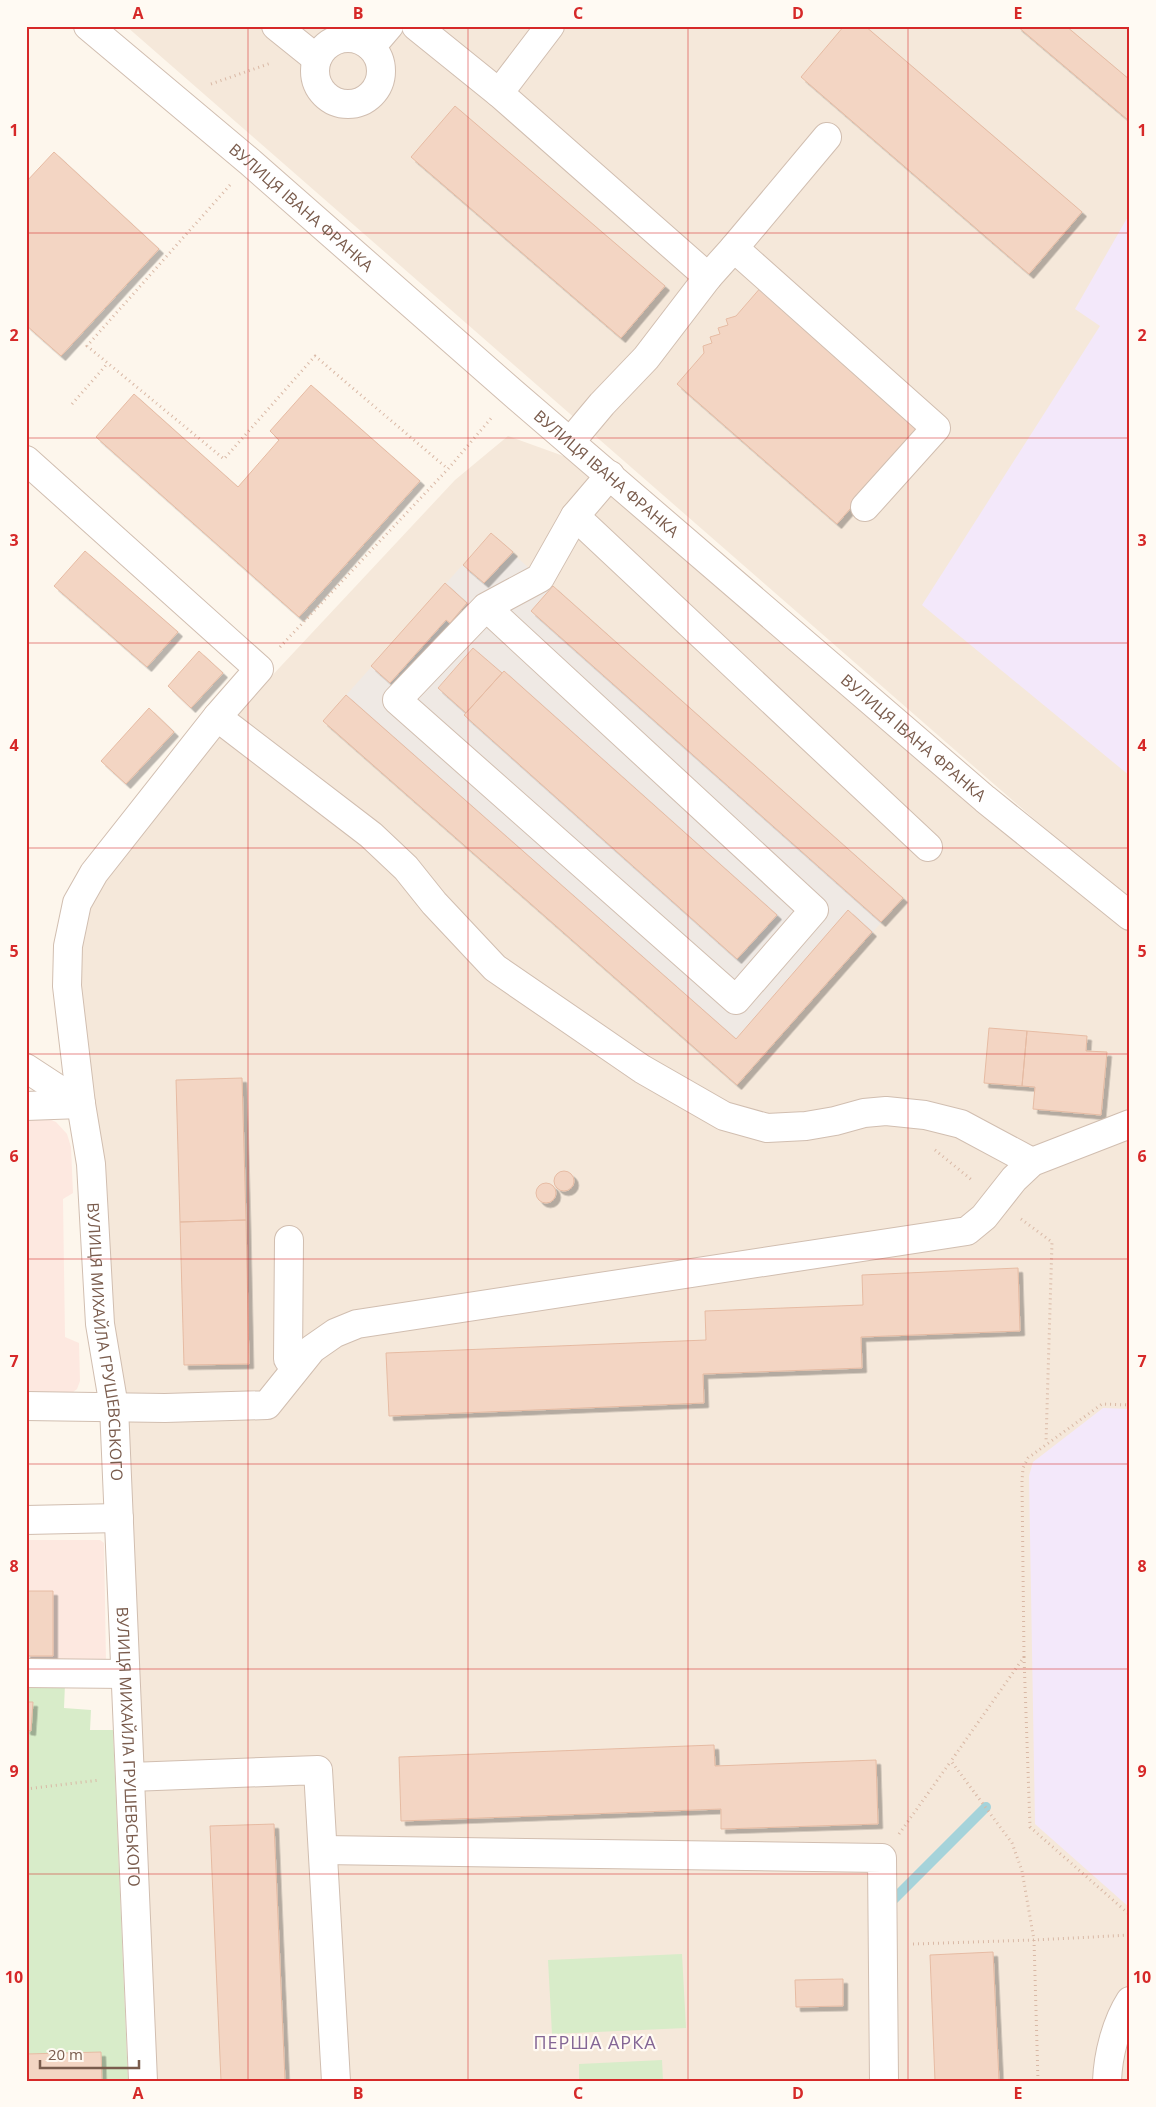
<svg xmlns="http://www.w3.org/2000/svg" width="1156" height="2107" font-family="'Open Sans',sans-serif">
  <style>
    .residential { fill: #f5e8da }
    .commercial { fill: #fde8e0 }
    .industrial { fill: #efe9e4 }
    .education { fill: #f3e8fa }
    .green { fill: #d8ecc9 }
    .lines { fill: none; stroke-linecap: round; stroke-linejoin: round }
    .stream { stroke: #a5d3da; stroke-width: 10 }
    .building { fill: #f3d5c3; stroke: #e6bba3; filter: url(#shadow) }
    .minor-casing { stroke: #d1beb0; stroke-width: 30 }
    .path { stroke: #d9b8a5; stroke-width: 3; stroke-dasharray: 1 4; stroke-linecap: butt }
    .minor { stroke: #fff; stroke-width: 28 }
    .grid { fill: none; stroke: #d62828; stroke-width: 1; stroke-opacity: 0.55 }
    .labels { text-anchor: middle; stroke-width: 4.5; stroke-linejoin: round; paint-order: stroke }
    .street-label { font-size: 16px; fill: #7a5c4d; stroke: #fffaf3 }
    .neighbourhood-label { font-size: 18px; letter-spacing: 1px; fill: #846695; stroke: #fffaf3 }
    .neatline { fill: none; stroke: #d62828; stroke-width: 2 }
    .grid-label { font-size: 16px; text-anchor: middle; font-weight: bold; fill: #d62828 }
  </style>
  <defs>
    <filter id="shadow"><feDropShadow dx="4.5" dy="4.5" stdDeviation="0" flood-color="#0004"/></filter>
  </defs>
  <rect width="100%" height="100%" fill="#fdf6ec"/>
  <path class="residential" d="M126,26H1130V903L995,785Z
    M508,436L569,458L978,810L1130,930V2081H152L74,998L86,915L102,885L225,729L267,681L455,480Z"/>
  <path class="commercial" d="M26,1120H51L56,1122L67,1134L71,1147L73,1193L63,1199L65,1337L79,1343L80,1381L77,1389L69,1395L26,1397Z
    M26,1540H100L104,1543L106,1662L26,1666Z"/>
  <path class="industrial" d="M491,533L550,588L553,586L903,898L737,1085L323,721Z"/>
  <path class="education" d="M1130,213V776L922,605L1100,326L1075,309Z
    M1103,1408L1130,1409V1908L1035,1824L1029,1476L1033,1462Z"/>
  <path class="green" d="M65,1684L64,1708L91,1710L90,1730H113L128,2081H26V1685Z
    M682,1954L686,2028L552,2034L548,1960Z
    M662,2060L663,2081H579V2064Z"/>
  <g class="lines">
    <path class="stream" d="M887,1906L986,1807"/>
  </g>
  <path class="building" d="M844,26H865L1082,212L1029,274L801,77Z
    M1017,26H1066L1130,80V119L1128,120Z
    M455,106L665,286L621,338L411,157Z
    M54,152L159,249L61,356L26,325V182Z
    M762,286L922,426L837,524L677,384L704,353L703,346L712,343L710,337L720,334L718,328L728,325L726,319L736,316Z
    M311,385L420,481L299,617L96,437L134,394L238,487L279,440L270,431Z
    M491,533L513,552L484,583L463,565Z
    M85,551L178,632L147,667L54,586Z
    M445,583L467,603L450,623L446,620L390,683L371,666Z
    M553,586L903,898L881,922L531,611Z
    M473,648L502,673L466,713L438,688Z
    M199,651L223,673L191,708L168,686Z
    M504,671L777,915L737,959L464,715Z
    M346,695L736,1039L848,910L872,932L737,1085L323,721Z
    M149,708L174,732L126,784L101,761Z
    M989,1028L1027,1031L1022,1086L984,1083Z
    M1027,1031L1087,1036L1086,1051L1107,1052L1101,1115L1033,1109L1035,1087L1022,1086Z
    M242,1078L246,1220L180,1222L176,1080Z
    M554 1181a10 10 0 1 1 20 0a10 10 0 1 1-20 0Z
    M536 1193a10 10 0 1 1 20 0a10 10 0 1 1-20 0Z
    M246,1220L249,1364L184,1365L180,1222Z
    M1018,1268L1020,1331L861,1337L862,1368L703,1374L704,1403L389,1416L386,1353L706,1340L705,1311L863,1305L862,1275Z
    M26,1591H53V1656H26Z
    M26,1702H33L31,1731L26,1730Z
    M714,1745L715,1766L876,1760L878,1824L721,1829V1809L401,1821L399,1757Z
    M274,1824L285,2081H221L210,1826Z
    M993,1952L999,2081H935L930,1955Z
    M843,1979V2006L796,2007L795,1980Z
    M101,2052L102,2081H26V2054Z"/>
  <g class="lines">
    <defs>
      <g id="minor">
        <path id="s1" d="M88,26L250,162L513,393L985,799L1130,916"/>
        <path d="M276,26L317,59"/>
        <path d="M416,26L499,93L708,277"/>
        <circle cx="348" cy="71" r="33"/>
        <path d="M371,47L389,26"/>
        <path d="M499,93L550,26"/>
        <path d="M734,248L936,428L865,507"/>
        <path d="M571,441L602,404L646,358L708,277L734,248L827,137"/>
        <path id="s2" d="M26,460L259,669L217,717L94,873L77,903L68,946L67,986L81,1104L91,1164L100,1324L114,1407L143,2081"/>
        <path d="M575,516L928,847"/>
        <path d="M486,607L397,700L736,1000L814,910L486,607L540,578L575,516L610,475"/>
        <path d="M217,717L371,835L406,868L434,903L495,968L642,1069L724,1116L767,1128L806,1126L835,1121L864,1113L886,1111L925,1115L961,1124L1032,1162"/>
        <path d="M26,1068L81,1104"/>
        <path d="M26,1106L81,1104"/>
        <path d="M289,1240L288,1359L295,1369"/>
        <path d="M26,1406L165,1408L267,1405L312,1349L335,1333L357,1324L967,1231L984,1217L1014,1179L1032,1162L1130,1124"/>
        <path d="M26,1520L119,1518"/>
        <path d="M26,1673L125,1674"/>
        <path d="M130,1777L318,1770L336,2081"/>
        <path d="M323,1850L882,1858L884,2081"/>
        <path d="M1107,2081C1108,2055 1116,2023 1130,2001"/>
      </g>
    </defs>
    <use href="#minor" class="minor-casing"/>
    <path class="path" d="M211,84L271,63
      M230,185L87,346L224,459L315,356L448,469
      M72,404L107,364
      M280,647L448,469L493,416
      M935,1150L973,1181
      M1021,1219L1052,1242L1046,1442
      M1024,1657L1030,1827L1130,1915
      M26,1789L100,1780
      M899,1834L951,1761
      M913,1944L1034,1940L1130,1935
      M1038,2081L1034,1940L1022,1871L1012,1843L951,1761L1024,1657L1022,1481L1023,1468L1028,1458L1102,1404L1130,1405"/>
    <use href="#minor" class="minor"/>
  </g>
  <path class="grid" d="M248,26V2081M468,26V2081M688,26V2081M908,26V2081M26,233H1130M26,438H1130M26,643H1130M26,848H1130M26,1054H1130M26,1259H1130M26,1464H1130M26,1669H1130M26,1874H1130"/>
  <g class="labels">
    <g class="street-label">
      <text dy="6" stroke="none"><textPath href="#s1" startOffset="280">ВУЛИЦЯ ІВАНА ФРАНКА</textPath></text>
      <text dy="6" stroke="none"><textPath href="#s1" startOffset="685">ВУЛИЦЯ ІВАНА ФРАНКА</textPath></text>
      <text dy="6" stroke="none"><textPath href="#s1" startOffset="1090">ВУЛИЦЯ ІВАНА ФРАНКА</textPath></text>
      <text dy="6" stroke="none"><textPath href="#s2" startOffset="1052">ВУЛИЦЯ МИХАЙЛА ГРУШЕВСЬКОГО</textPath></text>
      <text dy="6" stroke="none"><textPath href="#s2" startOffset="1458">ВУЛИЦЯ МИХАЙЛА ГРУШЕВСЬКОГО</textPath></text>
    </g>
    <g class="neighbourhood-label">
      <text x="595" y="2049">ПЕРША АРКА</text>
    </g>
  </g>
  <rect width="1156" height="2107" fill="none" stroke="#fffaf3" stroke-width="55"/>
  <path d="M40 2060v8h99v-8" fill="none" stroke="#7a5c4d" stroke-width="2.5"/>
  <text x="48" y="2060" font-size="15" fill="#7a5c4d" stroke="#fffaf3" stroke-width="4" paint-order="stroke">20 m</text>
  <rect x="28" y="28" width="1100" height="2052" class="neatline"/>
  <g class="grid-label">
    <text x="138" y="19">A</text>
    <text x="358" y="19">B</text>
    <text x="578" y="19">C</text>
    <text x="798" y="19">D</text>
    <text x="1018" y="19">E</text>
    <text x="14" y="136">1</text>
    <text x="1142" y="136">1</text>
    <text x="14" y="341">2</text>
    <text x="1142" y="341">2</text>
    <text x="14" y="546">3</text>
    <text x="1142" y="546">3</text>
    <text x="14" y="751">4</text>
    <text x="1142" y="751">4</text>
    <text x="14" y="957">5</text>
    <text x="1142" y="957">5</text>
    <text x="14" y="1162">6</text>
    <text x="1142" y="1162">6</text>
    <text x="14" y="1367">7</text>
    <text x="1142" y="1367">7</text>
    <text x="14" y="1572">8</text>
    <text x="1142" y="1572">8</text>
    <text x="14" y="1777">9</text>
    <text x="1142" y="1777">9</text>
    <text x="14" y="1983">10</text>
    <text x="1142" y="1983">10</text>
    <text x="138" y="2099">A</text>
    <text x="358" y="2099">B</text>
    <text x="578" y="2099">C</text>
    <text x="798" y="2099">D</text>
    <text x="1018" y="2099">E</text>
  </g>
</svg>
